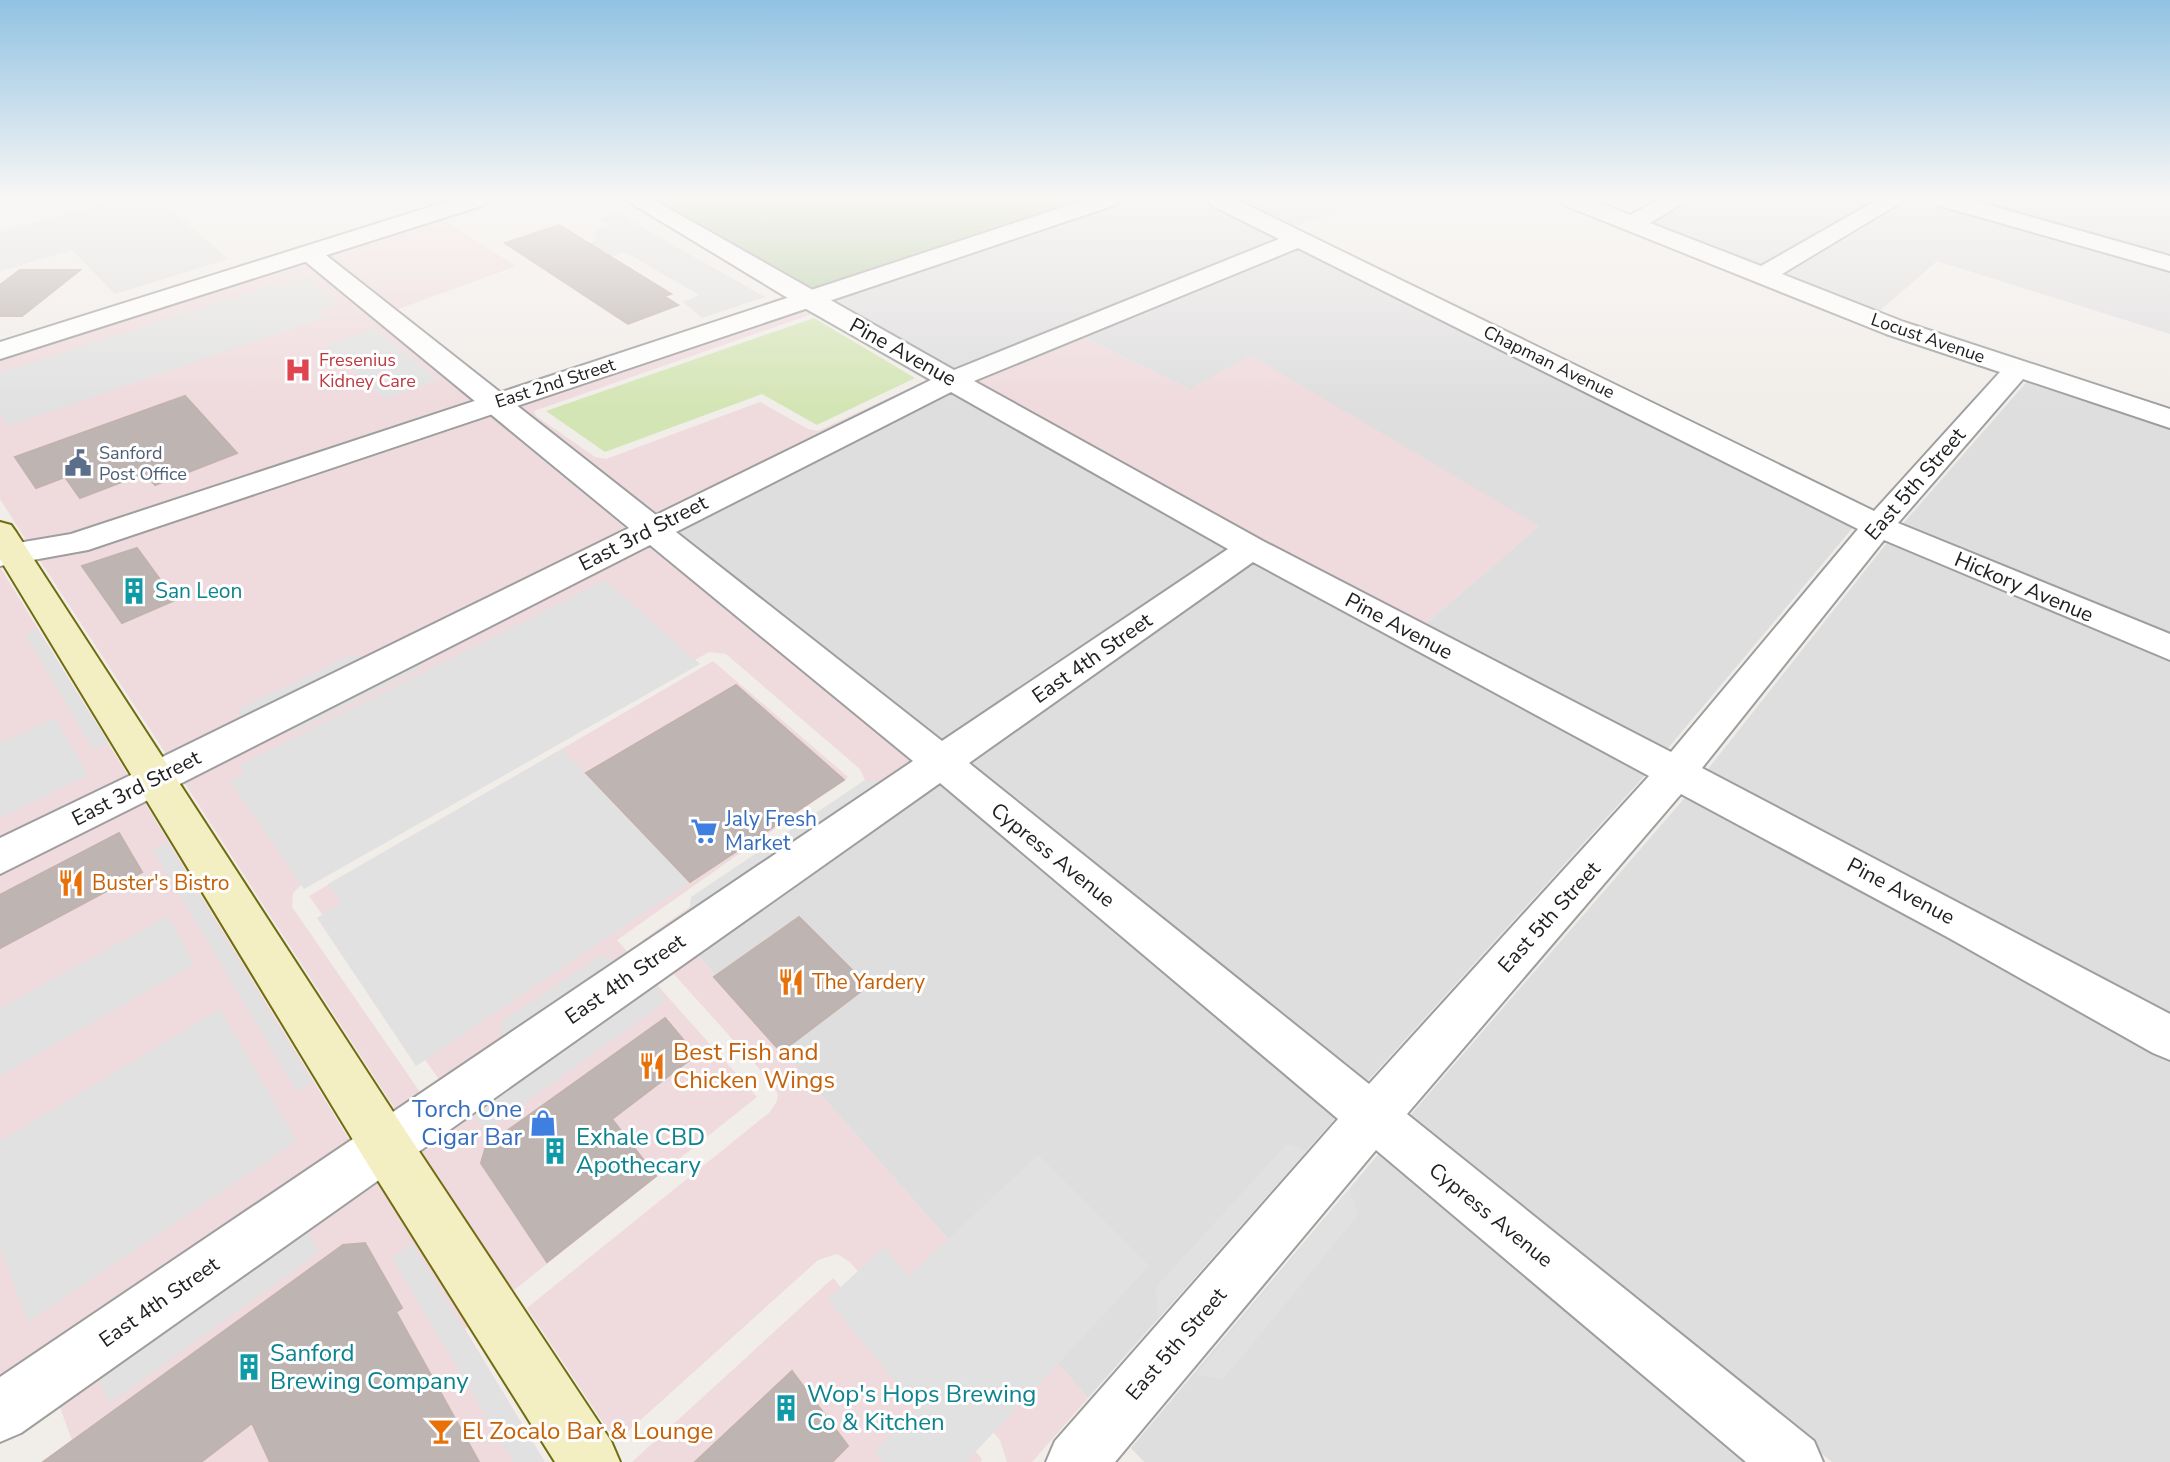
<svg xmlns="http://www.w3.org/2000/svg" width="2170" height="1462" font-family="'Nunito Sans',sans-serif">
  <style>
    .residential { fill: #dfdedf }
    .commercial { fill: #efdadd }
    .grass { fill: #d4e5b5 }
    .forest { fill: #b5cca2 }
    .parking { fill: #e1e1e1 }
    .building { fill: #beb5b2; stroke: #c1b2ad; stroke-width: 2 }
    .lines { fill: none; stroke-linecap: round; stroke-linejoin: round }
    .minor-casing { stroke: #9e9e9e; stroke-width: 4 }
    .tertiary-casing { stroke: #9e9e9e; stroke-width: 4 }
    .secondary-casing { stroke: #706c10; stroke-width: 4 }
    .minor { fill: #fff; fill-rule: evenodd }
    .tertiary { fill: #fff; fill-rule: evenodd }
    .secondary { fill: #f4efc3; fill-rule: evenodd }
    .labels { text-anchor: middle; stroke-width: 6; stroke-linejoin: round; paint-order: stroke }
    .far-street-label { font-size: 18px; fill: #212121; stroke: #fff }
    .far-health-label { font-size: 18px; fill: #be3a42; stroke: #fff; text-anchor: start }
    .far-service-label { font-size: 18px; fill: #4e5e75; stroke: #fff; text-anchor: start }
    .street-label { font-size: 21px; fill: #212121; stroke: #fff }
    .culture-label { font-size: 21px; fill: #0d838f; stroke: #fff; text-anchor: start }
    .shop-label { font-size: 21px; fill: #366cbe; stroke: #fff; text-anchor: start }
    .food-label { font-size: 21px; fill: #c56008; stroke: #fff; text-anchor: start }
    .near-food-label { font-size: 24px; fill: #c56008; stroke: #fff; text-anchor: start }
    .near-shop-label { font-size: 24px; fill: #366cbe; stroke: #fff; text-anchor: end }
    .near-culture-label { font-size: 24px; fill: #0d838f; stroke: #fff; text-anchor: start }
  </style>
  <rect width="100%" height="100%" fill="#f1ede9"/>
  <path class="residential" d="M1126,200H1206L1283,237L954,370L833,300Z
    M1232,200H1371L1291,228Z
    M1695,200H1876L1757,267L1648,224Z
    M1912,200H1930L2170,269V334L1937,261L1876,314L1781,277Z
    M1959,200H2170V260Z
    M1300,246L1856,524L1664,753L1423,626L1539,526L1190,389L1081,336Z
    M2030,378L2170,426V638L1901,526Z
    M953,390L1228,547L942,743L670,530Z
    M1890,539L2170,658V1021L1704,774Z
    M1255,562L1648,772L1364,1085L969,764Z
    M941,784L1338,1115L1088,1398L696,953Z
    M1688,794L2170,1055V1462H1832L1407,1119Z
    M1381,1151L1754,1462H1144L1131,1448Z"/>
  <path class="commercial" d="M439,217L516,266L396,310L325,254Z
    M302,261L475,402L75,535L28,543L0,499V357Z
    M807,309L815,313L534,411L536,416L595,457L606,459L760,402L808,429L818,431L925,381L923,374L934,379L652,516L515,405Z
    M1081,336L1190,389L1250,355L1539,526L1423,626L1260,541L973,381Z
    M488,413L626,529L168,757L39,559L79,552Z
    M644,543L915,762L645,943L643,940L859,787L865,780L860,769L726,654L709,652L301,885L293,893L292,907L422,1095L397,1112L182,779Z
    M0,567L129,777L0,841Z
    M713,661L848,777L617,940L757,1097L465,1329L545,1462H80L57,1399L465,1116L309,896Z
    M143,800L351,1143L0,1384V872Z
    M696,953L1088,1398L1032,1462H1007L1000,1440L850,1262L837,1254L818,1260L616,1442L527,1308L770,1112L777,1101L778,1095L773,1084L671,971Z
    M833,1278L982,1459L980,1462H632Z"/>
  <path class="grass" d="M814,318L915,378L817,425L762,394L605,452L546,411Z"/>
  <path class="forest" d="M652,200H1078L1083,202L818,291Z"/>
  <path class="parking" d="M114,200H161L228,259L115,294L72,250L0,271V232Z
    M617,213L765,297L702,318L683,302L699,295L625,252L611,257L587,244L598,240L592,235L597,230L609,225L599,219Z
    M308,278L339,304L317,311L323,318L9,426L0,413V373L275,284L279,287Z
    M375,329L438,379L385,399L326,346Z
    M605,580L700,664L304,889L230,781L245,773L240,765Z
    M37,629L108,742L93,749L25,634Z
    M351,655L364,659L239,721L241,708Z
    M422,656L421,668L293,732L278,728Z
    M55,718L88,775L0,818V743Z
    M562,749L690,882L416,1066L317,918L341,903L328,884Z
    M865,780L883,783L689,915L691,897Z
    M167,842L312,1082L297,1092L153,850Z
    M168,916L194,964L0,1076V1008Z
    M600,956L621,961L502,1042L501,1022Z
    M655,979L665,1002L487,1130L470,1112Z
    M220,1009L297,1141L28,1322L0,1247V1141Z
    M1287,1144L1306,1150L1158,1316L1156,1287Z
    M1038,1155L1149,1266L966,1462H883L875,1451L916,1408L828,1299L884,1247L909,1276Z
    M1350,1189L1358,1215L1273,1319L1223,1379L1196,1375Z
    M306,1227L319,1252L109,1404L97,1374Z
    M412,1243L544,1462H513L392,1258Z"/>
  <path class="building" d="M559,225L671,294L664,296L678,305L628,324L505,243Z
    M20,270H80L22,316H0V285Z
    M185,396L237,453L155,485L145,473L80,498L65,477L36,488L15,457Z
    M137,548L175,600L122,623L82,566Z
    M736,685L844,780L690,882L586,773Z
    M119,833L142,872L0,948V895Z
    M799,917L868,986L781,1052L714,977Z
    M665,1018L696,1055L612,1119L656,1176L547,1262L481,1163L486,1146Z
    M365,1243L402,1308L396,1312L479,1462H270L252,1423L201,1462H43L343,1245Z
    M792,1371L848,1446L832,1462H695Z"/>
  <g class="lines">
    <defs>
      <path id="minor" d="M626,200H654L954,370L1279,239L1211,205L1208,200H1237L1874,511L2000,372L1886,334L1564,205L1561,200H1593L1630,215L1659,200H1688L1650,223L1761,266L1877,200H1905L1782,274L1904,322L2170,409V428L2023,379L1898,523L2170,634V660L1884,540L1702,768L2170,1014V1060L2153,1053L1949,938L1681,794L1407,1114L1814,1441L1823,1462H1746L1376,1150L1115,1462H1046L1055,1441L1338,1119L940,783L21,1433L0,1442V1377L913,761L650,545L170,789L156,793L142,789L136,778L142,767L629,528L301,258L297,253L301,248H317L656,515L931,380L801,306ZM1298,248L1858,529L1671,752L1263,541L974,381ZM951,392L1228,549L942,741L676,532ZM1253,562L1649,776L1369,1084L969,763Z
        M1934,200H1971L2170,256V271L1937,205Z"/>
      <path id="tertiary" d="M452,200H487L484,205L0,359V342Z
        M1084,200H1118L1115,205L88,550L0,566V546L71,534Z
        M156,763L170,767L176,778L170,789L0,874V838Z"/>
      <path id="secondary" d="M0,522L11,525L16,532L403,1127L611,1441L620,1462H555L367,1163L0,559Z"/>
    </defs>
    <use href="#minor" class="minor-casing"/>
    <use href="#tertiary" class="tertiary-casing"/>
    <use href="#secondary" class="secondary-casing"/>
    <use href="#minor" class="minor"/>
    <use href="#tertiary" class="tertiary"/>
    <use href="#secondary" class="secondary"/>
  </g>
  <linearGradient id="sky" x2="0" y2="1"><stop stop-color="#91c2e2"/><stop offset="0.49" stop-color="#f9f7f5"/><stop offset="1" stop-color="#f9f7f5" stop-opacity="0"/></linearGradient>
  <rect width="2170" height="405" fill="url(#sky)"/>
  <defs>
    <symbol id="hospital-bare" viewBox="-9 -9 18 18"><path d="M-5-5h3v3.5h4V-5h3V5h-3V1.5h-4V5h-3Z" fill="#e0444e" stroke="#fff" stroke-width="2.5" paint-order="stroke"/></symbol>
    <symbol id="civic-bare" viewBox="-9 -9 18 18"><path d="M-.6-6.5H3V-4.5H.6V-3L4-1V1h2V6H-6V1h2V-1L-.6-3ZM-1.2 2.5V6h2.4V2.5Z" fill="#5c6f8a" stroke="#fff" stroke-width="2.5" paint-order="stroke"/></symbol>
    <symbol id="building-bare" viewBox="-9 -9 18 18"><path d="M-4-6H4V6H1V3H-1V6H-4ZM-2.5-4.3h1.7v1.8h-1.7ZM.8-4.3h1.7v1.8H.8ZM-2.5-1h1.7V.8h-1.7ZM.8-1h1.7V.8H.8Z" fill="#0f9aa8" stroke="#fff" stroke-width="2.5" paint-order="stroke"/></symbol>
    <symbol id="supermarket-bare" viewBox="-9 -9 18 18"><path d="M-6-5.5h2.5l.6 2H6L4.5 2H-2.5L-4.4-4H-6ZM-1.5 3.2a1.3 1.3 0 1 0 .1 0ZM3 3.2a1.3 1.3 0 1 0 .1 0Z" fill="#3f7fe0" stroke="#fff" stroke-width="2.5" paint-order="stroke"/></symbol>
    <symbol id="restaurant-bare" viewBox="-9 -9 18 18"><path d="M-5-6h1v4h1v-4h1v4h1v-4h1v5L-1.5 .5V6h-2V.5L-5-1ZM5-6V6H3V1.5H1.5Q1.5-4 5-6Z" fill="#e8710a" stroke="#fff" stroke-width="2.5" paint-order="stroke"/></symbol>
    <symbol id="shop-bare" viewBox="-9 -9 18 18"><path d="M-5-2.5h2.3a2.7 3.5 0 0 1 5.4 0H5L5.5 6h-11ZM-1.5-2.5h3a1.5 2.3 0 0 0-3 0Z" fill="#3f7fe0" stroke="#fff" stroke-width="2.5" paint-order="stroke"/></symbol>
    <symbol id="bar-bare" viewBox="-9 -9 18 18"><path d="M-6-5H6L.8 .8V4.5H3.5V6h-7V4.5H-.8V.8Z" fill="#e8710a" stroke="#fff" stroke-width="2.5" paint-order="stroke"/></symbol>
  </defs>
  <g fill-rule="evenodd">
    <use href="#hospital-bare" x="279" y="351" width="38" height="38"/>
    <use href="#civic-bare" x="59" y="444" width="38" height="38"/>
    <use href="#building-bare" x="115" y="572" width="38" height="38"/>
    <use href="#supermarket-bare" x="685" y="812" width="38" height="38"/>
    <use href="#restaurant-bare" x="52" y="864" width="38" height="38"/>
    <use href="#restaurant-bare" x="772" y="963" width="38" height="38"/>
    <use href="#restaurant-bare" x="633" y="1047" width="38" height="38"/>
    <use href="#shop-bare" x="524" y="1104" width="38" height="38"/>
    <use href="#building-bare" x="536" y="1132" width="38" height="38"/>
    <use href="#building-bare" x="230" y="1348" width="38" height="38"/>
    <use href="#building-bare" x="767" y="1389" width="38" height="38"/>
    <use href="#bar-bare" x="422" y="1412" width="38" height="38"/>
  </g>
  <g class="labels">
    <g class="far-street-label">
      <text transform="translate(1928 338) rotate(19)" y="6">Locust Avenue</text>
      <text transform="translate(1549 362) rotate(26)" y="6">Chapman Avenue</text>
      <text transform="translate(555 383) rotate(-18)" y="6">East 2nd Street</text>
    </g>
    <g class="far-health-label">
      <text x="319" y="366">Fresenius<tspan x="319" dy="21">Kidney Care</tspan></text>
    </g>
    <g class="far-service-label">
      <text x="99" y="459">Sanford<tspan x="99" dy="21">Post Office</tspan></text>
    </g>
    <g class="street-label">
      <text transform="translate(903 352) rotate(29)" y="7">Pine Avenue</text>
      <text transform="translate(1915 484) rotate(-49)" y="7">East 5th Street</text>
      <text transform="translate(643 533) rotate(-27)" y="7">East 3rd Street</text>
      <text transform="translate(2024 587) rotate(23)" y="7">Hickory Avenue</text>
      <text transform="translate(1399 626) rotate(28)" y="7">Pine Avenue</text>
      <text transform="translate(1092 658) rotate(-35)" y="7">East 4th Street</text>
      <text transform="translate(136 788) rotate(-27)" y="7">East 3rd Street</text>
      <text transform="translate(1053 855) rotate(39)" y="7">Cypress Avenue</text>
      <text transform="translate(1901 891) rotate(28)" y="7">Pine Avenue</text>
      <text transform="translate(1549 917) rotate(-48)" y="7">East 5th Street</text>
      <text transform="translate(625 979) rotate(-35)" y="7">East 4th Street</text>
      <text transform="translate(1491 1215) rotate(39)" y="7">Cypress Avenue</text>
      <text transform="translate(159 1302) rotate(-35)" y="7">East 4th Street</text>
      <text transform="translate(1176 1344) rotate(-49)" y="7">East 5th Street</text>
    </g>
    <g class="culture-label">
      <text x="155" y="598">San Leon</text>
    </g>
    <g class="shop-label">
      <text x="725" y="826">Jaly Fresh<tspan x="725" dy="24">Market</tspan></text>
    </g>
    <g class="food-label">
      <text x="92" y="890">Buster's Bistro</text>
      <text x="812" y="989">The Yardery</text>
    </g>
    <g class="near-food-label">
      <text x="673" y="1060">Best Fish and<tspan x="673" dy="28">Chicken Wings</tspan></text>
      <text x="462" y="1439">El Zocalo Bar &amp; Lounge</text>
    </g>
    <g class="near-shop-label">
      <text x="522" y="1117">Torch One<tspan x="522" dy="28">Cigar Bar</tspan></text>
    </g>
    <g class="near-culture-label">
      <text x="576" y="1145">Exhale CBD<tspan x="576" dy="28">Apothecary</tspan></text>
      <text x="270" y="1361">Sanford<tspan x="270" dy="28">Brewing Company</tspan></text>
      <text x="807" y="1402">Wop's Hops Brewing<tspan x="807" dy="28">Co &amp; Kitchen</tspan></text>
    </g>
  </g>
</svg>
